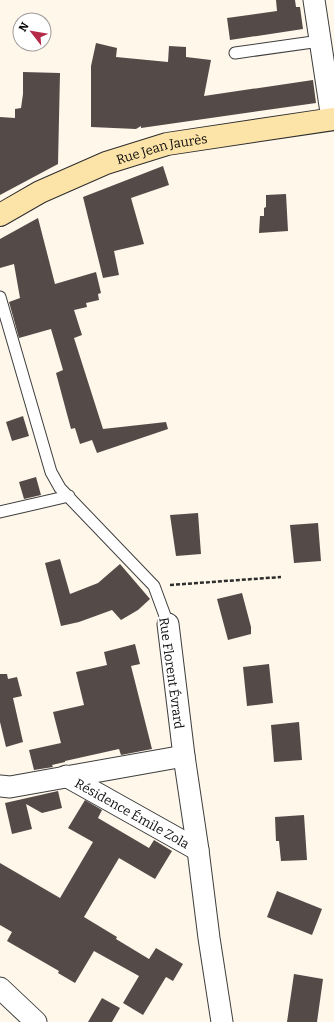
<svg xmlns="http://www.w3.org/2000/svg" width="334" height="1022" font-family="Bitter,serif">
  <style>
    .building { fill: #544b48 }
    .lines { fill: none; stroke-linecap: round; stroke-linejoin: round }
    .lane-casing { stroke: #3e3e3e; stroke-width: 13 }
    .street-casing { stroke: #3e3e3e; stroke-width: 23 }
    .secondary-casing { stroke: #2d2d2d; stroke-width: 24 }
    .path { stroke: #2d2d2d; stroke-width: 2.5; stroke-dasharray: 4 2; stroke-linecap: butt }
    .lane { stroke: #fff; stroke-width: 11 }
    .street { stroke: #fff; stroke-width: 21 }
    .secondary { stroke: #fce3a8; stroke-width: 22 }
    .labels { text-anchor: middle; stroke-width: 4; stroke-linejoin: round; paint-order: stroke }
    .street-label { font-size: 13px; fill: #0b0b0b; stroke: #fff }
  </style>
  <rect width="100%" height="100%" fill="#fef7ea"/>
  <path class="building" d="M276,0H295L296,7H300L303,29L230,40L227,18L277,11Z
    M96,43L117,48L116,57L168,62L169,46L186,47V57L211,60L204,96L313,80L316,103L141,128V126L136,129L91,127V66Z
    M23,72L60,73L58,164L0,195V117L15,118V109L21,108L23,94Z
    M163,166L169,185L131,198L144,244L114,251L119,275L103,278L83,197Z
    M286,194L288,231L259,233L260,216H264V208L266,207V195Z
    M38,218L55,284L96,272L101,293L98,294L99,300L86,303L87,307L74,310L82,335L74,338L103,429L166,422L168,429L97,453L92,440L80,444L75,428L71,429L56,373L63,370L51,329L19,338L9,302L20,298L14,264L0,268V239Z
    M23,416L29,436L12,441L6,422Z
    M36,477L41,495L24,499L19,482Z
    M198,513L201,554L176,556L170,515Z
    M318,523L321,561L294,563L290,525Z
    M60,559L70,594L98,583L120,564L150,599L138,610L121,620L112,610L79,622L61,626L45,563Z
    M242,593L251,627V634L228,640L217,599Z
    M135,644L140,664L131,666L152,749L121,755L119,749L65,761V762L52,765L53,767L34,770L29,750L61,743L53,712L84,705L76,672L107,665L104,652Z
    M269,664L273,703L247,706L243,667Z
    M0,674H7L8,679L17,677L22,696L13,698L23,742L6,747L0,722Z
    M299,722L302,760L274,762L271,725Z
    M58,791L62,808L42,813L26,804L32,829L12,834L5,803Z
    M85,800L102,810L98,818L149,848L154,840L172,851L155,879L119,858L84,917L117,937L116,939L149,959L156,948L183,964L173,981L166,977L143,1015L123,1003L139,976L94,951L75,983L58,973L59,971L7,941L12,932L0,925V863L60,898L93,842L68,828Z
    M304,815L307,860L281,861L279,841H276L275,817Z
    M277,891L322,909L312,935L267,917Z
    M294,974L323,979L317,1022H287Z
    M102,998L120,1008L112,1022H88Z"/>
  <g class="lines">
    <defs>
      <path id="lane" d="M235,53L320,41
        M0,297L51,472L60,488L154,586L168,624
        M0,512L69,496"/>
      <g id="street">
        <path d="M314,0L332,119"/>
        <path d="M168,624L184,756L198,850L209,938L222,1022"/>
        <path id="s1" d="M66,776L198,850"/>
        <path d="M0,786L10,787L184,756"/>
        <path d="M0,988L36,1022"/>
      </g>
      <g id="secondary">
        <path id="s2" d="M0,215L40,192L106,163L167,144L334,119"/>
      </g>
    </defs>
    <use href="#lane" class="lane-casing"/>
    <use href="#street" class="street-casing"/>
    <use href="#secondary" class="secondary-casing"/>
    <path class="path" d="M170,585L281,577"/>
    <use href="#lane" class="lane"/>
    <use href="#street" class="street"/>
    <use href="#secondary" class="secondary"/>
  </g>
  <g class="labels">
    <g class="street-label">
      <text dy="5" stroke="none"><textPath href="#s2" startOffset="176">Rue Jean Jaurès</textPath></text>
      <text transform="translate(172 673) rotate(82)" y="5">Rue Florent Évrard</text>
      <text dy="5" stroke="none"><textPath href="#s1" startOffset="76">Résidence Émile Zola</textPath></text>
    </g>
  </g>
  <g transform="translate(32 32) rotate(301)"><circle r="19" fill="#ffffff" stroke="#9d9d9d"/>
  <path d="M0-3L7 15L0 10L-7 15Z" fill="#b52949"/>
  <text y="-6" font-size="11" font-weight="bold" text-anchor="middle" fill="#0b0b0b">N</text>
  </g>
</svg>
